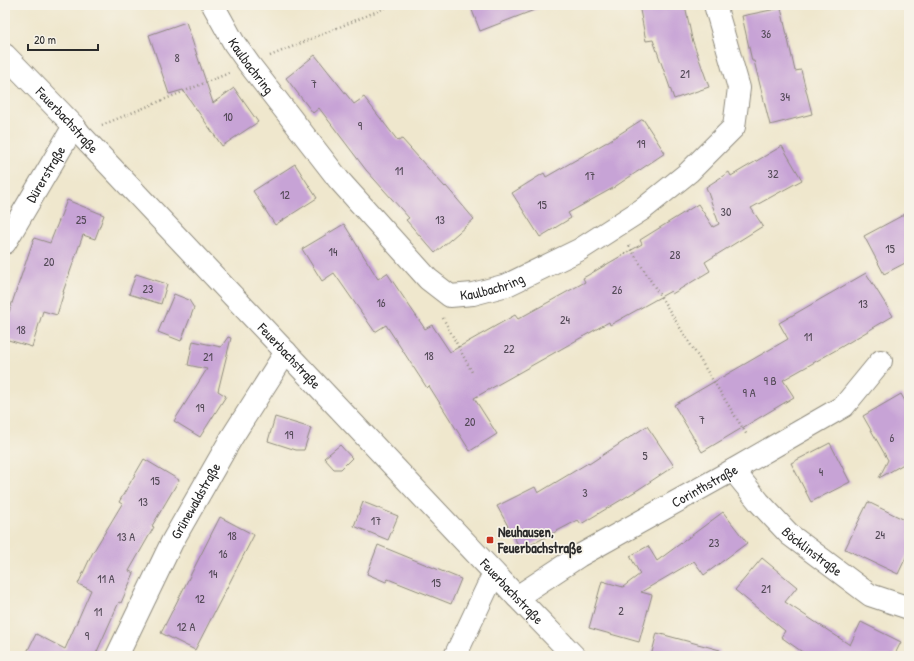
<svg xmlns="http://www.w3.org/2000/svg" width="914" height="661" font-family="'Patrick Hand',sans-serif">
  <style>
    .building { fill: #c7a3d6 }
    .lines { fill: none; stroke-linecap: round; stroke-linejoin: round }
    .minor-casing { stroke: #8d897c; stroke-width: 24 }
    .path { stroke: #8d897c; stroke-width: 2.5; stroke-dasharray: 1 3; stroke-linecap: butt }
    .minor { stroke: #fff; stroke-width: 22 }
    .poi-dot { fill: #c8321e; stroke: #f7f3e8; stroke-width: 1.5 }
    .labels { text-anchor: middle; stroke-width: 3.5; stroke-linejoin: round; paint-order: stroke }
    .number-label { font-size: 12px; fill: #524956 }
    .street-label { font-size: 14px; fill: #2b2b2b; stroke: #f7f3e8 }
    .poi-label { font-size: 14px; font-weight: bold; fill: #2b2b2b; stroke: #f7f3e8; text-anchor: start }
  </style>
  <rect width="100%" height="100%" fill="#f7f3e8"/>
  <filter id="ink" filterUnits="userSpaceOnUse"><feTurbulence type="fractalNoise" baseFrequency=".025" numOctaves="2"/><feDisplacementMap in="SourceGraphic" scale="8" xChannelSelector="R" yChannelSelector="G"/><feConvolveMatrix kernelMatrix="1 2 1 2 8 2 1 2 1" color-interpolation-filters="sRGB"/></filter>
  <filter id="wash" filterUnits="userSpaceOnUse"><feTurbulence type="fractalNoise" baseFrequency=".012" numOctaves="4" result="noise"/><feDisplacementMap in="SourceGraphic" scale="16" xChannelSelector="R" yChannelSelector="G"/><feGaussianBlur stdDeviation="0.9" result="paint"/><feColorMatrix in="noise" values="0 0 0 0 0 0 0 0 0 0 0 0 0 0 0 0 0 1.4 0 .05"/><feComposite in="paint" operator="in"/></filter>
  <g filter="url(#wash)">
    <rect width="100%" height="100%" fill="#efe7cd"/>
    <g id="blocks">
      <path class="building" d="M470,5H542V7L480,31Z
        M639,5H685L692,39L709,87L674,99L653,40L646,41Z
        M781,8L795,71L801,70L812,114L770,125L754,61H752L742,16Z
        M186,22L213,103L234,88L258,122L222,146L183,90L169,94L149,35Z
        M315,55L354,104L364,97L398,141L402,139L445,187L446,186L474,219L435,253L406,220L409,218L366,170L319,108L313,113L286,78Z
        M643,119L665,153L613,188L568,213L571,218L540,237L512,193L544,173L546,177L607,142Z
        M782,146L802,180L751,208L763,226L705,262L710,271L672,294L671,291L610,325L609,322L474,398L497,434L470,451L429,386L427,388L386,325L375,332L334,273L322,281L302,249L344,224L378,279L387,273L425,329L432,325L450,352L515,315L518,319L585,282L583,278L642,244L640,240L698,204L713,227L719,224L706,187L729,172L731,176Z
        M295,164L317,198L275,225L253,191Z
        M67,200L104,215L95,239L83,235L63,292H64L57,315L43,311L32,347L5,339V311L9,312L34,238L50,243Z
        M909,212V261L884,274L864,236Z
        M866,273L893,316L836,350L783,380L794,397L702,452L674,405L788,339L779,323Z
        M136,274L167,284L161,304L129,294Z
        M174,294L189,300L194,308L181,341L158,332Z
        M228,337L231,338L218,391L226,396L200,437L174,421L207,369L188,365L193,341L221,347Z
        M901,394L909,408V461L879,478L888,460L863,416Z
        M275,417L311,428L304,450H296L268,441Z
        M647,426L674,466L636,491L581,524L578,520L521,550L497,506L535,487L538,493L588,463L589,464Z
        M830,443L850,482L811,502L791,463Z
        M340,445L352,458L341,469H334L324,458Z
        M144,459L179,480L152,526L154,527L129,571L134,573L121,603L119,602L95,656H25L36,634L65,649L91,590L78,584L92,554L122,504L119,502Z
        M363,502L398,516L388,540L354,526Z
        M868,502L909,522V551L898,574L845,549Z
        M723,512L747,543L704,575L694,561L641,592L652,595L639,642L589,628L602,581L623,587L640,574L630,556L648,546L657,561Z
        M220,517L254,535L195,650L161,633Z
        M378,545L461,579L451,604L388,579L386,582L367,574Z
        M762,558L797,587L785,602L850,645L861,622L901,642L894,656H808L781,637L785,631L735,590Z
        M657,633L720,650L719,656H651Z"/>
    </g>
  </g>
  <g filter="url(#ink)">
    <use href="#blocks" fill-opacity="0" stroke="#8d897c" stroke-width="1"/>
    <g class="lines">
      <defs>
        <g id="minor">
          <path id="s1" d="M213,5L234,43L249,64L339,180L428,279L450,296L473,294L507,285L579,250L643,209L689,172L734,127L739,88L715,5"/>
          <path id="s2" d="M5,55L74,126L80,134L517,597L574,656"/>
          <path id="s3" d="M5,243L74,126"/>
          <path id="s4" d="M733,470L759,502L790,535L870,595L909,608"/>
          <path id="s5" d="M517,597L579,556L733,470L844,406L881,361"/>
          <path id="s6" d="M117,656L172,542L232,437L286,352"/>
          <path d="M455,656L494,573"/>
        </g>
      </defs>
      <use href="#minor" class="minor-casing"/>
      <path class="path" d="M270,56L392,5
        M102,125L229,73
        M629,246L747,435
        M443,318L473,374"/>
      <use href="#minor" class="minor"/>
    </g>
  </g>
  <rect class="poi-dot" x="486" y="536" width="8" height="8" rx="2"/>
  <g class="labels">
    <g class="number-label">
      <text x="766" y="38">36</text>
      <text x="177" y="62">8</text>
      <text x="685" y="78">21</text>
      <text x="314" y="88">7</text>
      <text x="785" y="101">34</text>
      <text x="228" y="121">10</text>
      <text x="360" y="130">9</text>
      <text x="641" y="148">19</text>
      <text x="399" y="175">11</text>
      <text x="773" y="178">32</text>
      <text x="590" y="180">17</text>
      <text x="285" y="199">12</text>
      <text x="542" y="209">15</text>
      <text x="726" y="216">30</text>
      <text x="81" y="224">25</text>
      <text x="440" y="224">13</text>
      <text x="890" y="253">15</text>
      <text x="333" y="256">14</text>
      <text x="675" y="259">28</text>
      <text x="49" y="266">20</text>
      <text x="148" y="293">23</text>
      <text x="617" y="294">26</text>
      <text x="381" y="307">16</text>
      <text x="863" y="308">13</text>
      <text x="565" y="324">24</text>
      <text x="21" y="334">18</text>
      <text x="808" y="341">11</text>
      <text x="509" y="353">22</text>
      <text x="429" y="360">18</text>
      <text x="208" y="361">21</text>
      <text x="770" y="385">9 B</text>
      <text x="749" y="397">9 A</text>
      <text x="200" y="412">19</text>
      <text x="702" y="424">7</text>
      <text x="470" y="426">20</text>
      <text x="289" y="439">19</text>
      <text x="892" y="442">6</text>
      <text x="645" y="460">5</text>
      <text x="821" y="476">4</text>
      <text x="155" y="485">15</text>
      <text x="585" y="497">3</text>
      <text x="143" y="506">13</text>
      <text x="376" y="525">17</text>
      <text x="880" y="539">24</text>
      <text x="232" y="540">18</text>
      <text x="126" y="541">13 A</text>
      <text x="714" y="547">23</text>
      <text x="223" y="558">16</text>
      <text x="213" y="578">14</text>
      <text x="106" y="583">11 A</text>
      <text x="436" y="587">15</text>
      <text x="766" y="593">21</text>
      <text x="200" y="603">12</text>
      <text x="621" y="615">2</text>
      <text x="98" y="616">11</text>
      <text x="186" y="631">12 A</text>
      <text x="87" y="640">9</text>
    </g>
    <g class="street-label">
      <text dy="5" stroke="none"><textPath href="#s1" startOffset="72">Kaulbachring</textPath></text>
      <text dy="5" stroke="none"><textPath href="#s2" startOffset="90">Feuerbachstraße</textPath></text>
      <text dy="5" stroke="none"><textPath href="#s3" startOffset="80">Dürerstraße</textPath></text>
      <text dy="5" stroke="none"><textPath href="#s1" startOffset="420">Kaulbachring</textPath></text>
      <text dy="5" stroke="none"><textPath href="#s2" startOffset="414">Feuerbachstraße</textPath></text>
      <text dy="5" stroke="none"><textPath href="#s5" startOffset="218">Corinthstraße</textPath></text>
      <text dy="5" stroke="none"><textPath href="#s6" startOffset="174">Grünewaldstraße</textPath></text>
      <text dy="5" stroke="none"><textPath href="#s4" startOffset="114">Böcklinstraße</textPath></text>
      <text dy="5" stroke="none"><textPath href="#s2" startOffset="738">Feuerbachstraße</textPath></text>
    </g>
    <g class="poi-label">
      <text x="498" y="537">Neuhausen,<tspan x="498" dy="16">Feuerbachstraße</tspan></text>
    </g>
  </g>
  <rect width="914" height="661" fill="none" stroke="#f7f3e8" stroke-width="20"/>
  <path d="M28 44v6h70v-6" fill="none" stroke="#2b2b2b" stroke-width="2"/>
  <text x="34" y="44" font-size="12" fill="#2b2b2b" stroke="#f7f3e8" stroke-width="3" paint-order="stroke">20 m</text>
</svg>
